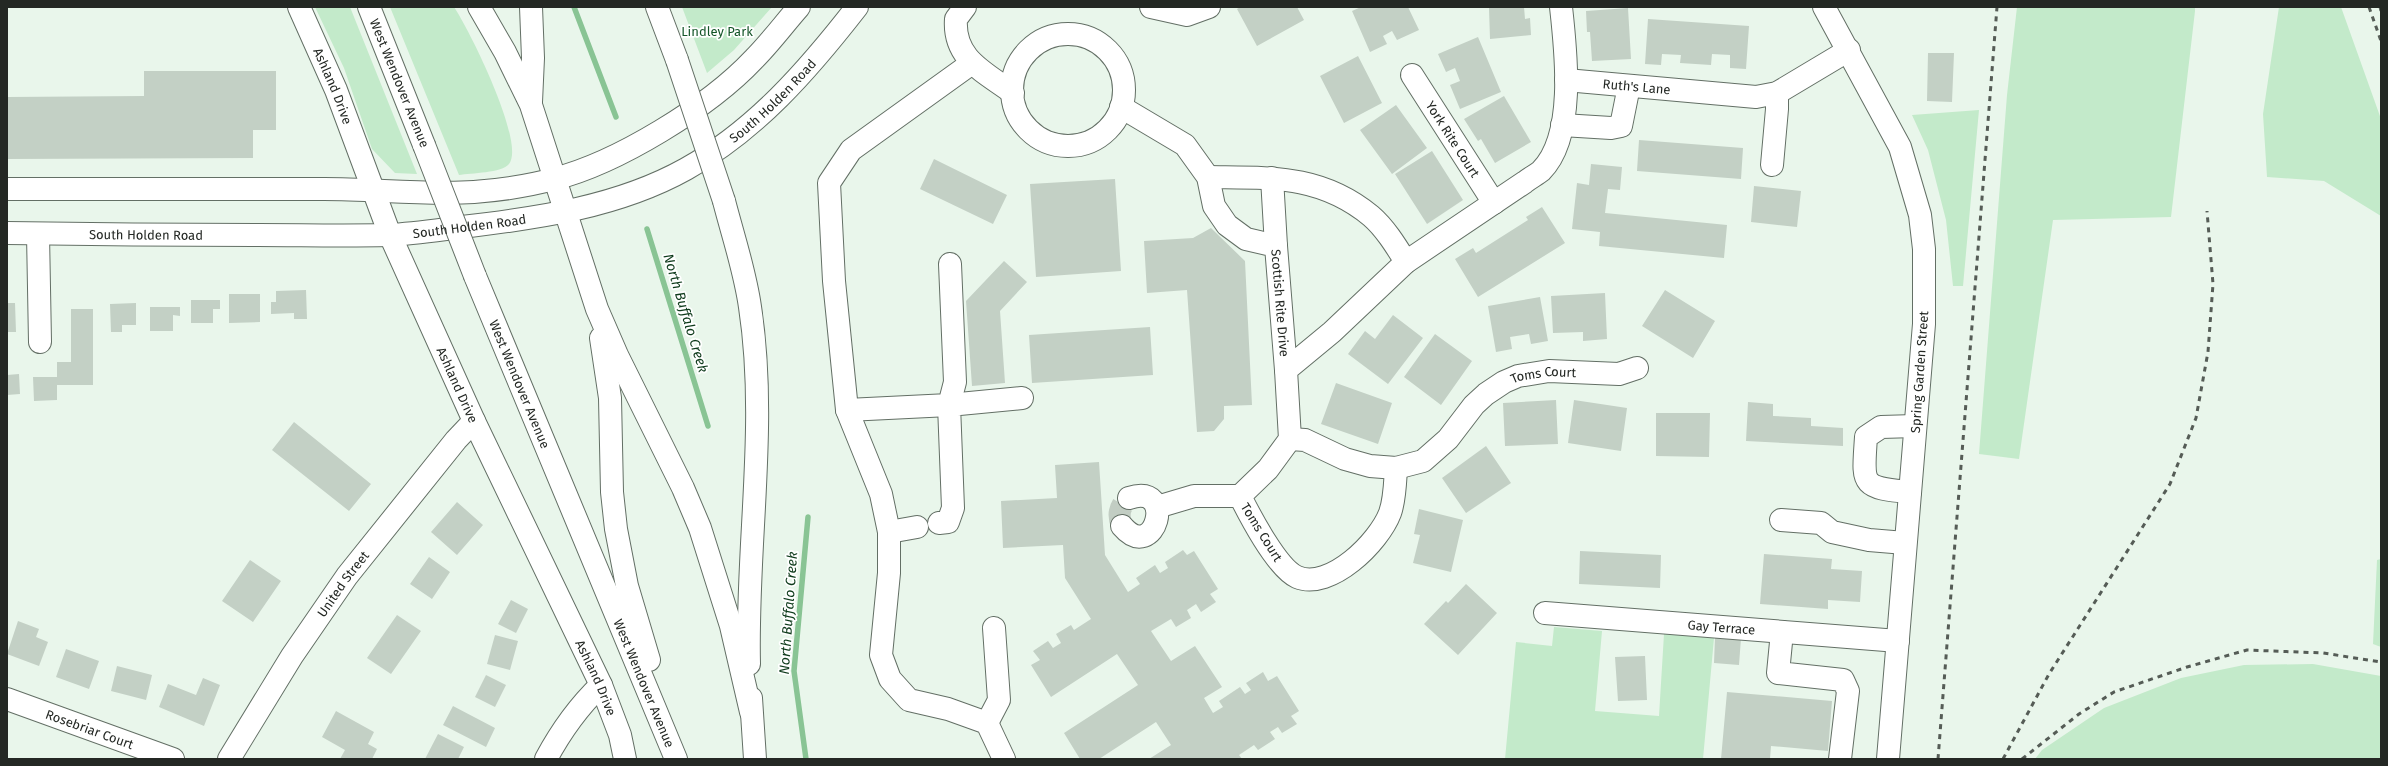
<svg xmlns="http://www.w3.org/2000/svg" width="2388" height="766" font-family="'Fira Sans',sans-serif">
  <style>
    .green { fill: #c3eaca }
    .lines { fill: none; stroke-linecap: round; stroke-linejoin: round }
    .stream { stroke: #89c494; stroke-width: 5.5 }
    .building { fill: #c3d0c5 }
    .minor-tunnel { stroke: #c2cdc3; stroke-width: 22; stroke-dasharray: 22 11; stroke-linecap: butt }
    .minor-casing { stroke: #636f65; stroke-width: 24 }
    .major-casing { stroke: #636f65; stroke-width: 24 }
    .highway-casing { stroke: #636f65; stroke-width: 24 }
    .minor { stroke: #fff; stroke-width: 22 }
    .major { stroke: #fff; stroke-width: 22 }
    .highway { stroke: #fff; stroke-width: 22 }
    .rail { stroke: #555c56; stroke-width: 3; stroke-dasharray: 5 5; stroke-linecap: butt }
    .highway-bridge-casing { stroke: #636f65; stroke-width: 24; stroke-linecap: butt }
    .highway-bridge { stroke: #fff; stroke-width: 22 }
    .labels { text-anchor: middle; stroke-width: 3.5; stroke-linejoin: round; paint-order: stroke }
    .park-label { font-size: 13px; fill: #135528; stroke: #fff }
    .street-label { font-size: 13px; fill: #242824; stroke: #fff }
    .water-label { font-size: 14px; font-style: italic; fill: #0e3b1b; stroke: #fff }
  </style>
  <rect width="100%" height="100%" fill="#e9f6eb"/>
  <path class="green" d="M315,7H350L417,174L395,173L372,149L344,68Z
    M390,7H454C469,29 526,143 509,164C502,173 471,173 459,175Z
    M682,7H772L734,50L707,73Z
    M2017,7H2195V11L2171,217L2053,220L2019,459L1979,454L2007,95Z
    M2279,7H2341L2381,119V216L2324,181L2267,177L2263,114Z
    M1979,110L1963,286H1953L1946,220L1928,150L1912,115Z
    M2381,559V647L2373,644L2377,560Z
    M1554,627L1602,631L1595,711L1659,716L1664,634L1714,638L1703,759H1505L1516,642L1552,646Z
    M2313,664L2381,676V759H2035L2042,750L2104,708L2181,678L2244,665Z"/>
  <g class="lines">
    <path class="stream" d="M574,7L616,117
      M647,229L708,426
      M806,759L794,671L808,517"/>
  </g>
  <path class="building" d="M1240,7H1297L1304,20L1257,46L1237,9Z
    M1361,7H1408L1419,30L1397,40L1392,31L1383,36L1387,44L1370,52L1352,11Z
    M1493,7H1524L1525,19L1530,18L1531,35L1490,39L1489,8Z
    M1628,8L1631,59L1592,61L1590,32H1587L1586,11Z
    M1648,19L1749,26L1746,69L1730,68V55L1712,54L1711,65L1680,63L1681,55L1662,54L1661,65L1645,64Z
    M1478,37L1501,92L1460,109L1450,85L1460,81L1455,68L1446,72L1438,54Z
    M1928,53H1954L1952,102L1927,101Z
    M1358,56L1382,103L1344,123L1320,76Z
    M144,71H276V130H253V158L7,159V97L144,96Z
    M1504,96L1531,142L1495,163L1481,139L1478,141L1464,119Z
    M1396,105L1427,148L1392,174L1360,130Z
    M1639,140L1743,148L1741,179L1637,171Z
    M1432,151L1463,200L1427,224L1395,174Z
    M934,159L1007,195L993,224L920,189Z
    M1591,164L1622,167L1620,190L1608,189L1605,213L1727,225L1724,258L1599,246L1600,232L1572,229L1577,183L1589,185Z
    M1115,179L1121,271L1036,277L1030,184Z
    M1754,186L1801,191L1797,227L1751,222Z
    M1542,207L1565,243L1478,297L1455,259L1473,248L1476,253L1528,220L1526,217Z
    M1211,228L1245,261L1252,405L1224,406V419L1214,431L1197,432L1187,290L1147,293L1144,241L1193,238Z
    M1004,261L1027,282L1000,311L1005,383L972,386L966,301Z
    M306,290L307,319H294V313L271,314V302H276V291Z
    M1665,290L1715,321L1693,358L1642,326Z
    M1605,293L1607,339L1583,341V332L1553,333L1551,296Z
    M229,294H260V322L229,323Z
    M1540,297L1548,341L1531,344L1529,334L1510,337L1512,349L1496,352L1488,306Z
    M191,300H220V309H213V323H191Z
    M7,303H15L16,332H7Z
    M136,303V325H122V332H111L110,304Z
    M150,307H180V316L173,315V331H150Z
    M71,309H93V385H57V400L34,401L33,377H57V362H71Z
    M1393,315L1423,338L1388,384L1348,354L1365,331L1375,339Z
    M1150,327L1153,375L1032,383L1029,335Z
    M1435,334L1472,361L1441,405L1404,377Z
    M19,374L20,394L7,395V375Z
    M1336,383L1392,403L1378,444L1321,424Z
    M1556,400L1558,444L1505,446L1503,403Z
    M1574,400L1627,408L1621,451L1568,443Z
    M1748,402L1773,404V416L1811,418V426L1843,428V446L1746,441Z
    M1656,413H1710L1709,457L1656,456Z
    M294,422L371,484L349,511L272,450Z
    M1486,446L1511,483L1466,513L1442,478Z
    M1099,462L1105,555L1128,592L1140,584L1136,578L1155,565L1160,573L1168,568L1165,562L1183,550L1187,555L1194,551L1218,589L1210,594L1216,602L1201,612L1196,604L1187,610L1191,618L1176,627L1171,619L1151,631L1171,661L1195,646L1222,687L1204,698L1213,713L1223,707L1219,701L1240,687L1245,694L1251,690L1246,683L1263,672L1268,681L1277,676L1299,711L1291,716L1297,724L1282,733L1278,727L1270,732L1275,739L1258,750L1254,745L1239,755L1242,759H1149L1171,745L1156,722L1099,759H1080L1064,733L1138,685L1117,654L1051,697L1031,665L1040,660L1033,651L1048,641L1053,648L1061,643L1056,634L1071,625L1074,630L1091,619L1065,578L1063,545L1003,548L1001,501L1057,498L1055,465Z
    M457,502L483,525L457,555L431,532Z
    M1419,509L1463,520L1451,572L1413,563L1420,535L1414,534Z
    M1580,551L1661,555L1660,588L1579,584Z
    M1764,554L1832,559L1831,569L1862,571L1860,602L1828,600V609L1760,604Z
    M429,557L450,572L432,599L410,584Z
    M250,560L281,581L253,622L222,601Z
    M1466,584L1497,613L1458,655L1424,624L1446,601L1448,603Z
    M511,600L528,609L516,633L498,624Z
    M397,615L421,631L391,674L367,658Z
    M18,621L39,629L36,637L48,642L39,666L7,654Z
    M495,635L518,641L510,670L487,664Z
    M1715,637L1741,638L1739,665L1714,663Z
    M66,649L99,661L89,689L56,677Z
    M1645,656L1647,700L1618,701L1615,657Z
    M117,666L152,675L146,700L111,691Z
    M486,675L506,685L495,707L475,697Z
    M203,678L220,685L204,726L159,707L168,684L196,695Z
    M1727,692L1832,701L1828,751L1771,746L1770,759H1721Z
    M453,706L495,728L486,747L443,725Z
    M336,711L374,732L368,744L377,749L372,759H340L345,750L322,737Z
    M438,734L464,747L458,759H425Z"/>
  <g class="lines">
    <path class="minor-tunnel" d="M1122,526C1117,514 1120,505 1129,498"/>
    <defs>
      <g id="minor">
        <path id="s1" d="M299,7L336,90L390,235L474,421L601,685L620,735L625,759"/>
        <path d="M965,7L956,19C953,59 985,72 1013,93"/>
        <path d="M1151,7L1187,15L1209,7"/>
        <circle cx="1068" cy="90" r="56"/>
        <path d="M972,63L851,150L829,183L834,281L847,410L881,494L889,532V573L881,655L890,679L909,700L948,709L987,723L1004,759"/>
        <path id="s2" d="M1412,75L1494,203"/>
        <path id="s3" d="M1566,80L1756,97L1777,93L1849,50"/>
        <path id="s4" d="M1121,107L1185,145L1208,177L1214,206L1227,225L1246,239L1276,246L1286,370"/>
        <path d="M1562,125L1611,128L1621,126L1629,86"/>
        <path d="M1772,165L1777,109V93"/>
        <path d="M1208,177C1269,178 1320,174 1371,216C1385,228 1396,246 1406,262"/>
        <path d="M1272,178L1276,246"/>
        <path d="M38,234L40,342"/>
        <path d="M847,410L949,405L955,382L950,264"/>
        <path id="s5" d="M1290,439L1305,440L1345,459L1370,466L1396,468L1423,461L1448,439L1474,405L1486,394L1504,382L1518,376L1549,371L1619,374L1637,368"/>
        <path d="M1396,468C1395,483 1395,499 1390,513C1379,542 1330,591 1297,577C1277,568 1250,516 1240,496L1268,469L1290,439L1286,370L1332,332L1406,262L1525,182C1530,178 1536,175 1541,171C1576,136 1566,52 1561,7"/>
        <path d="M1910,492C1859,488 1863,484 1866,437L1881,427L1915,426"/>
        <path d="M1157,507L1194,496H1240"/>
        <path d="M1781,520L1821,523L1832,532L1869,540L1905,543"/>
        <path d="M939,523L948,522L953,508L949,405L1022,398"/>
        <path d="M1122,526C1155,565 1178,482 1129,498"/>
        <path d="M889,532L917,527"/>
        <path id="s6" d="M1545,613L1898,641"/>
        <path d="M1782,632L1778,673L1843,680L1848,691L1840,759"/>
        <path id="s7" d="M7,699L173,759"/>
        <path d="M987,723L999,700L994,628"/>
        <path id="s8" d="M229,759L292,656L347,576L456,440L474,421"/>
        <path d="M546,759C561,731 578,707 601,685"/>
      </g>
      <g id="major">
        <path d="M1824,7L1900,147L1920,215L1924,249V324L1888,759"/>
        <path d="M7,189C113,189 218,189 324,189C374,189 424,195 474,192C500,190 528,186 554,179C617,163 709,107 754,59C770,43 784,24 799,7"/>
        <path id="s9" d="M7,233C91,234 174,235 258,235C301,235 345,236 388,235C413,234 438,230 462,227C538,218 618,207 686,169C756,130 808,70 857,7"/>
      </g>
      <g id="highway">
        <path d="M369,7L424,145"/>
        <path d="M479,7L505,52L531,105L597,309L617,355L683,488L700,528L731,626L751,712"/>
        <path d="M531,7L533,58L531,102"/>
        <path d="M657,7L677,60"/>
        <path d="M724,201C733,236 745,271 750,307C768,425 746,545 749,664"/>
        <path id="s10" d="M475,276L676,759"/>
        <path d="M601,338L610,398L612,492L616,529L627,586L649,660"/>
        <path d="M751,698L755,759"/>
      </g>
    </defs>
    <use href="#minor" class="minor-casing"/>
    <use href="#major" class="major-casing"/>
    <use href="#highway" class="highway-casing"/>
    <use href="#minor" class="minor"/>
    <use href="#major" class="major"/>
    <use href="#highway" class="highway"/>
    <path class="rail" d="M2369,7L2381,41
      M2380,7L2381,11
      M1938,759L1997,7
      M2003,759L2049,674L2170,484L2196,418L2208,352L2213,284L2207,211
      M2022,759L2079,714L2114,692L2187,667L2247,650L2323,653L2381,662"/>
    <defs>
      <path id="highway-bridge" d="M677,60L724,201
        M424,145L475,276"/>
    </defs>
    <use href="#highway-bridge" class="highway-bridge-casing"/>
    <use href="#highway-bridge" class="highway-bridge"/>
  </g>
  <g class="labels">
    <g class="park-label">
      <text x="717" y="36">Lindley Park</text>
    </g>
    <g class="street-label">
      <text transform="translate(400 83) rotate(68)" y="5">West Wendover Avenue</text>
      <text dy="5" stroke="none"><textPath href="#s1" startOffset="86">Ashland Drive</textPath></text>
      <text dy="5" stroke="none"><textPath href="#s3" startOffset="71">Ruth's Lane</textPath></text>
      <text dy="5" stroke="none"><textPath href="#s9" startOffset="799">South Holden Road</textPath></text>
      <text dy="5" stroke="none"><textPath href="#s2" startOffset="76">York Rite Court</textPath></text>
      <text dy="5" stroke="none"><textPath href="#s9" startOffset="463">South Holden Road</textPath></text>
      <text dy="5" stroke="none"><textPath href="#s9" startOffset="139">South Holden Road</textPath></text>
      <text dy="5" stroke="none"><textPath href="#s4" startOffset="278">Scottish Rite Drive</textPath></text>
      <text transform="translate(1919 372) rotate(-86)" y="5">Spring Garden Street</text>
      <text dy="5" stroke="none"><textPath href="#s5" startOffset="294">Toms Court</textPath></text>
      <text dy="5" stroke="none"><textPath href="#s10" startOffset="117">West Wendover Avenue</textPath></text>
      <text dy="5" stroke="none"><textPath href="#s1" startOffset="410">Ashland Drive</textPath></text>
      <text transform="translate(1262 532) rotate(58)" y="5">Toms Court</text>
      <text dy="5" stroke="none"><textPath href="#s8" startOffset="209">United Street</textPath></text>
      <text dy="5" stroke="none"><textPath href="#s6" startOffset="177">Gay Terrace</textPath></text>
      <text dy="5" stroke="none"><textPath href="#s1" startOffset="734">Ashland Drive</textPath></text>
      <text dy="5" stroke="none"><textPath href="#s10" startOffset="441">West Wendover Avenue</textPath></text>
      <text dy="5" stroke="none"><textPath href="#s7" startOffset="88">Rosebriar Court</textPath></text>
    </g>
    <g class="water-label">
      <text transform="translate(686 313) rotate(73)" y="5">North Buffalo Creek</text>
      <text transform="translate(788 613) rotate(-86)" y="5">North Buffalo Creek</text>
    </g>
  </g>
  <rect width="2388" height="766" fill="none" stroke="#242824" stroke-width="16"/>
</svg>
